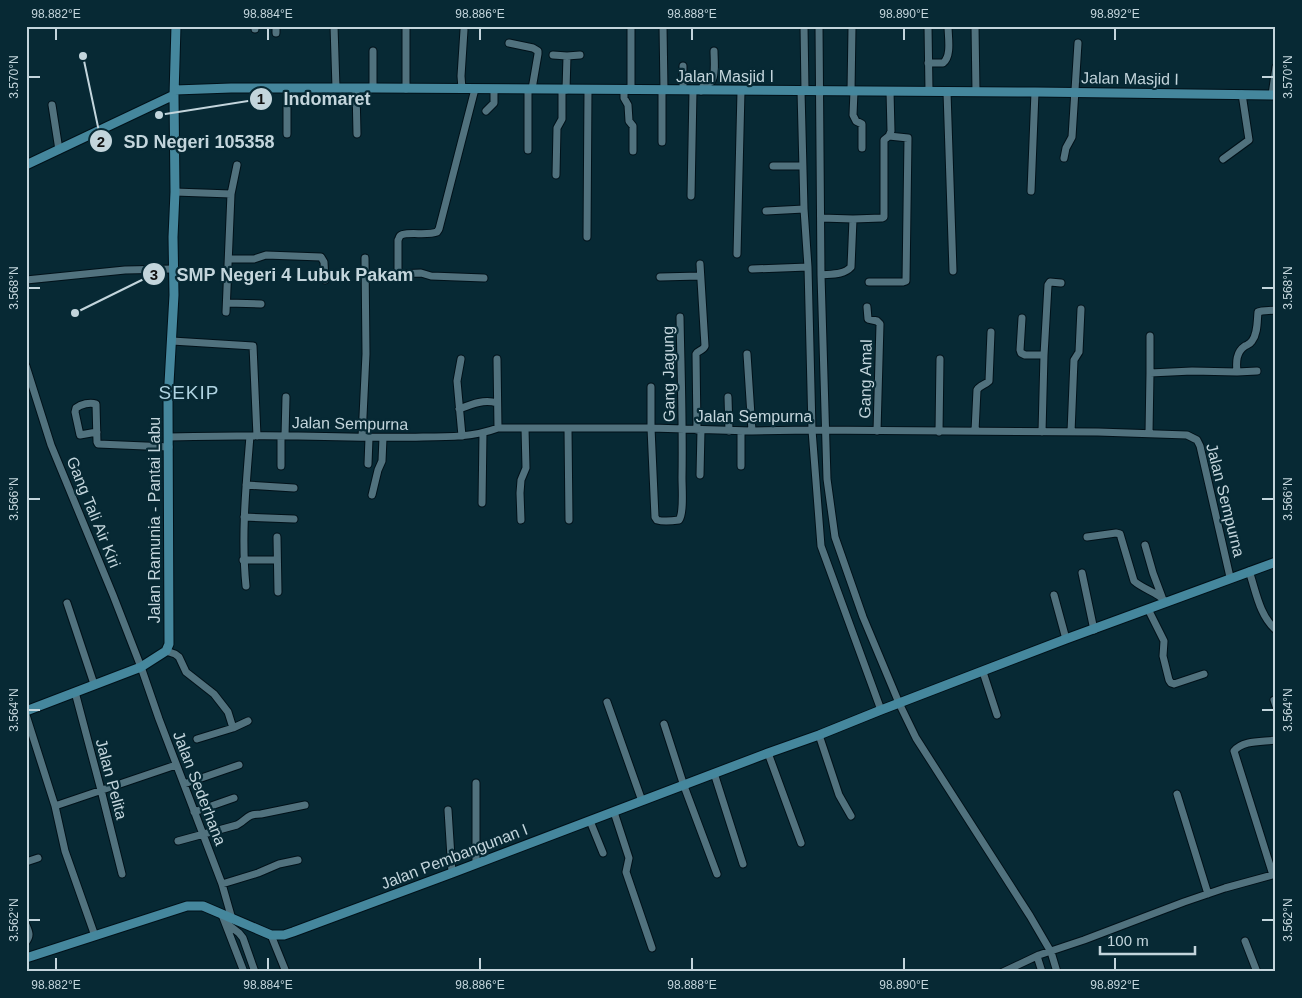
<svg xmlns="http://www.w3.org/2000/svg" width="1302" height="998" font-family="Helvetica,sans-serif">
  <style>
    .lines { fill: none; stroke-linecap: round; stroke-linejoin: round }
    .minor-casing { stroke: #001119; stroke-width: 9 }
    .major-casing { stroke: #001119; stroke-width: 11 }
    .minor { stroke: #51727e; stroke-width: 7 }
    .major { stroke: #45879d; stroke-width: 9 }
    .ticks { fill: none; stroke: #c3d5dc; stroke-width: 2 }
    .labels { text-anchor: middle; stroke-width: 4.5; stroke-linejoin: round; paint-order: stroke }
    .street-label { font-size: 16px; fill: #c3d5dc; stroke: #072934 }
    .quarter-label { font-size: 19px; letter-spacing: 1px; fill: #afd3e1; stroke: #072934 }
    .leader { fill: none; stroke: #c3d5dc; stroke-width: 2 }
    .callout-dot { fill: #c3d5dc; stroke: #072934; stroke-width: 2 }
    .mark-label { font-size: 15px; text-anchor: middle; font-weight: bold; fill: #111 }
    .callout-label { font-size: 18px; text-anchor: middle; font-weight: bold; fill: #c3d5dc; stroke: #072934; stroke-width: 4.5; stroke-linejoin: round; paint-order: stroke }
    .neatline { fill: none; stroke: #c3d5dc; stroke-width: 2 }
    .ticks-label { font-size: 12px; text-anchor: middle; fill: #c3d5dc }
  </style>
  <rect width="100%" height="100%" fill="#072934"/>
  <g class="lines">
    <defs>
      <path id="minor" d="M276,26V33
        M334,26L336,88
        M406,26V89
        M631,26V90
        M663,26L664,90
        M804,26L805,91
        M819,26L821,275L827,479L835,537L863,617L899,703L916,738L1030,916L1051,952L1057,972
        M928,26L929,91
        M975,26L976,92
        M255,29V26
        M509,43L533,48L538,51V54L532,89
        M553,55L567,56
        M928,63H943C952,56 948,37 948,26
        M683,66V90
        M356,88L357,134
        M373,88V51
        M462,89L461,76L464,30
        M528,89V150
        M566,90L567,56L580,55
        M624,90V98L628,105L629,121L633,126V151
        M662,90V142
        M701,91L703,86C703,85 711,83 711,82C716,77 714,58 714,51
        M801,91L804,209L808,267L812,430L821,546L881,710
        M851,91L852,28
        M854,91L853,115L856,121L862,124V148
        M947,92L953,271
        M1272,95L1276,67
        M52,105L59,150
        M486,111L494,103V90
        M287,134V89
        M1064,158L1066,148L1072,137L1078,43
        M1223,159L1249,140L1242,94
        M773,166H803
        M556,175L557,128L562,119V90
        M1031,191L1035,92
        M175,192L231,194L226,312
        M231,194L237,165
        M691,196L693,91
        M766,211L804,209
        M821,218L853,219
        M587,237L588,90
        M737,254L741,91
        M229,259H254L266,255L321,257L324,262L325,280
        M752,269L808,267
        M398,273V240C399,239 399,237 400,236C405,231 428,236 437,232L439,229L475,89
        M821,275C831,274 844,275 851,267L853,219L882,218L884,217V140L889,136L891,131L890,91
        M365,277L373,275L421,273L431,276L484,278
        M660,277L700,276
        M26,280L125,270L173,269
        M869,282H903L906,281L908,138L889,136
        M227,303L261,304
        M867,307L868,319L877,321L880,324L877,431
        M1022,318L1020,350L1021,353L1025,355H1044
        M172,341L253,346L257,436
        M747,354L752,431
        M461,359L457,381L462,436
        M497,359L498,428
        M26,366L51,445L113,595L141,667L159,719L222,884L232,919
        M1237,372L1257,371
        M1150,373V336
        M651,387V428L655,517L657,520C664,522 672,521 679,520C684,513 682,488 682,478C683,425 681,371 680,317
        M728,397L729,431
        M459,409C472,404 484,399 497,403
        M568,429L569,520
        M697,430L696,354C698,350 703,351 705,346L700,264
        M741,431V466
        M975,431L977,390C980,385 985,385 989,381L991,332
        M97,432L80,435L75,412L76,408C81,404 90,402 96,404L97,442L98,444L169,447
        M939,432L940,359
        M1042,432L1044,355L1048,285L1050,282L1061,283
        M1071,432L1074,360L1079,352L1081,309
        M1149,433L1150,373L1192,371L1237,372C1236,362 1236,352 1245,346C1249,344 1250,344 1252,341C1258,333 1257,321 1258,312L1262,311L1276,310
        M281,436V466
        M285,436L286,397
        M169,437C212,436 255,435 298,436C340,437 382,438 423,437C449,437 474,437 498,428H651L752,431L812,430L1098,432L1187,435L1197,440L1200,446L1230,577
        M362,437L366,354L365,258
        M368,464L369,438
        M700,475L701,430
        M246,485L294,488
        M372,495L378,470L382,461L383,438
        M482,503L483,433
        M244,517L294,519
        M521,520L520,493L521,480L526,468L525,428
        M277,537L278,592
        M1087,537L1116,533L1120,534L1134,581C1144,590 1158,592 1166,602
        M1145,545L1153,573L1162,597
        M243,560H277
        M1249,571C1256,591 1259,615 1276,630
        M1082,573L1094,630
        M246,586C241,536 246,486 250,436
        M1054,595L1066,639
        M67,603L94,684
        M1148,609L1164,641L1163,656L1169,680L1171,683L1174,684L1204,674
        M166,651L175,654L179,657L186,672L214,694L228,712L233,728
        M983,672L997,715
        M75,692L101,790L122,874
        M1274,700L1276,706
        M607,702L642,801
        M26,715L55,806L65,851L95,936
        M664,724L684,786L717,874
        M819,735L839,795L851,816
        M197,739L233,728L248,721
        M768,753L801,843
        M714,773L743,864
        M476,783V864
        M184,784L239,765
        M1177,794L1208,894
        M55,806L176,765
        M448,810L452,873
        M194,812L234,798
        M614,812L629,858L626,872L652,948
        M590,821L603,853
        M178,841L237,825C248,819 246,814 261,814L305,805
        M26,862L38,858
        M1273,875L1234,751C1243,740 1262,742 1276,740
        M222,884L258,873L279,864L298,860
        M222,915L244,972
        M226,923L239,933L243,938L255,972
        M26,925C29,932 31,935 26,942
        M271,935L286,972
        M1245,941L1257,972
        M1037,956L1042,972
        M1003,972L1039,955L1084,940L1184,902L1225,888L1276,874"/>
      <path id="major" d="M175,90L231,88H373L1035,92L1276,95
        M26,165L174,95
        M26,711L141,667L166,651L169,644L168,401L174,295L173,237L175,192L174,95L176,26
        M26,958L187,906H203L271,935H284L293,932L452,873L768,753L819,735L881,710L1066,639L1276,562"/>
    </defs>
    <use href="#minor" class="minor-casing"/>
    <use href="#major" class="major-casing"/>
    <use href="#minor" class="minor"/>
    <use href="#major" class="major"/>
  </g>
  <path class="ticks" d="M56,28V40M268,28V40M480,28V40M692,28V40M904,28V40M1115,28V40M28,77H40M1262,77H1274M28,288H40M1262,288H1274M28,499H40M1262,499H1274M28,710H40M1262,710H1274M28,920H40M1262,920H1274M56,958V970M268,958V970M480,958V970M692,958V970M904,958V970M1115,958V970"/>
  <g class="labels">
    <g class="street-label">
      <text x="725" y="82">Jalan Masjid I</text>
      <text transform="translate(1130 78) rotate(1)" y="6">Jalan Masjid I</text>
      <text transform="translate(668 374) rotate(-91)" y="6">Gang Jagung</text>
      <text transform="translate(865 379) rotate(-89)" y="6">Gang Amal</text>
      <text x="754" y="422">Jalan Sempurna</text>
      <text transform="translate(350 423) rotate(1)" y="6">Jalan Sempurna</text>
      <text transform="translate(1226 500) rotate(76)" y="6">Jalan Sempurna</text>
      <text transform="translate(94 512) rotate(68)" y="6">Gang Tali Air Kiri</text>
      <text transform="translate(154 520) rotate(-90)" y="6">Jalan Ramunia - Pantai Labu</text>
      <text transform="translate(112 779) rotate(75)" y="6">Jalan Pelita</text>
      <text transform="translate(200 788) rotate(69)" y="6">Jalan Sederhana</text>
      <text transform="translate(454 856) rotate(-21)" y="6">Jalan Pembangunan I</text>
    </g>
    <g class="quarter-label">
      <text x="189" y="399">SEKIP</text>
    </g>
  </g>
  <path class="leader" d="M159 115L261 99M83 56L101 141M75 313L154 274"/>
  <g class="callout-dot">
    <circle cx="159" cy="115" r="5"/>
    <circle cx="83" cy="56" r="5"/>
    <circle cx="75" cy="313" r="5"/>
    <circle cx="261" cy="99" r="12"/>
    <circle cx="101" cy="141" r="12"/>
    <circle cx="154" cy="274" r="12"/>
  </g>
  <g class="mark-label">
    <text x="261" y="104">1</text>
    <text x="101" y="147">2</text>
    <text x="154" y="280">3</text>
  </g>
  <g class="callout-label">
    <text x="327" y="105">Indomaret</text>
    <text x="199" y="148">SD Negeri 105358</text>
    <text x="295" y="281">SMP Negeri 4 Lubuk Pakam</text>
  </g>
  <rect width="1302" height="998" fill="none" stroke="#072934" stroke-width="55"/>
  <path d="M1100 946v8h95v-8" fill="none" stroke="#c3d5dc" stroke-width="2.5"/>
  <text x="1107" y="946" font-size="15" fill="#c3d5dc" stroke="#072934" stroke-width="4" paint-order="stroke">100 m</text>
  <rect x="28" y="28" width="1246" height="942" class="neatline"/>
  <g class="ticks-label">
    <text x="56" y="18">98.882°E</text>
    <text x="268" y="18">98.884°E</text>
    <text x="480" y="18">98.886°E</text>
    <text x="692" y="18">98.888°E</text>
    <text x="904" y="18">98.890°E</text>
    <text x="1115" y="18">98.892°E</text>
    <text transform="translate(14 77) rotate(-90)" y="4">3.570°N</text>
    <text transform="translate(1288 77) rotate(-90)" y="4">3.570°N</text>
    <text transform="translate(14 288) rotate(-90)" y="4">3.568°N</text>
    <text transform="translate(1288 288) rotate(-90)" y="4">3.568°N</text>
    <text transform="translate(14 499) rotate(-90)" y="4">3.566°N</text>
    <text transform="translate(1288 499) rotate(-90)" y="4">3.566°N</text>
    <text transform="translate(14 710) rotate(-90)" y="4">3.564°N</text>
    <text transform="translate(1288 710) rotate(-90)" y="4">3.564°N</text>
    <text transform="translate(14 920) rotate(-90)" y="4">3.562°N</text>
    <text transform="translate(1288 920) rotate(-90)" y="4">3.562°N</text>
    <text x="56" y="989">98.882°E</text>
    <text x="268" y="989">98.884°E</text>
    <text x="480" y="989">98.886°E</text>
    <text x="692" y="989">98.888°E</text>
    <text x="904" y="989">98.890°E</text>
    <text x="1115" y="989">98.892°E</text>
  </g>
</svg>
